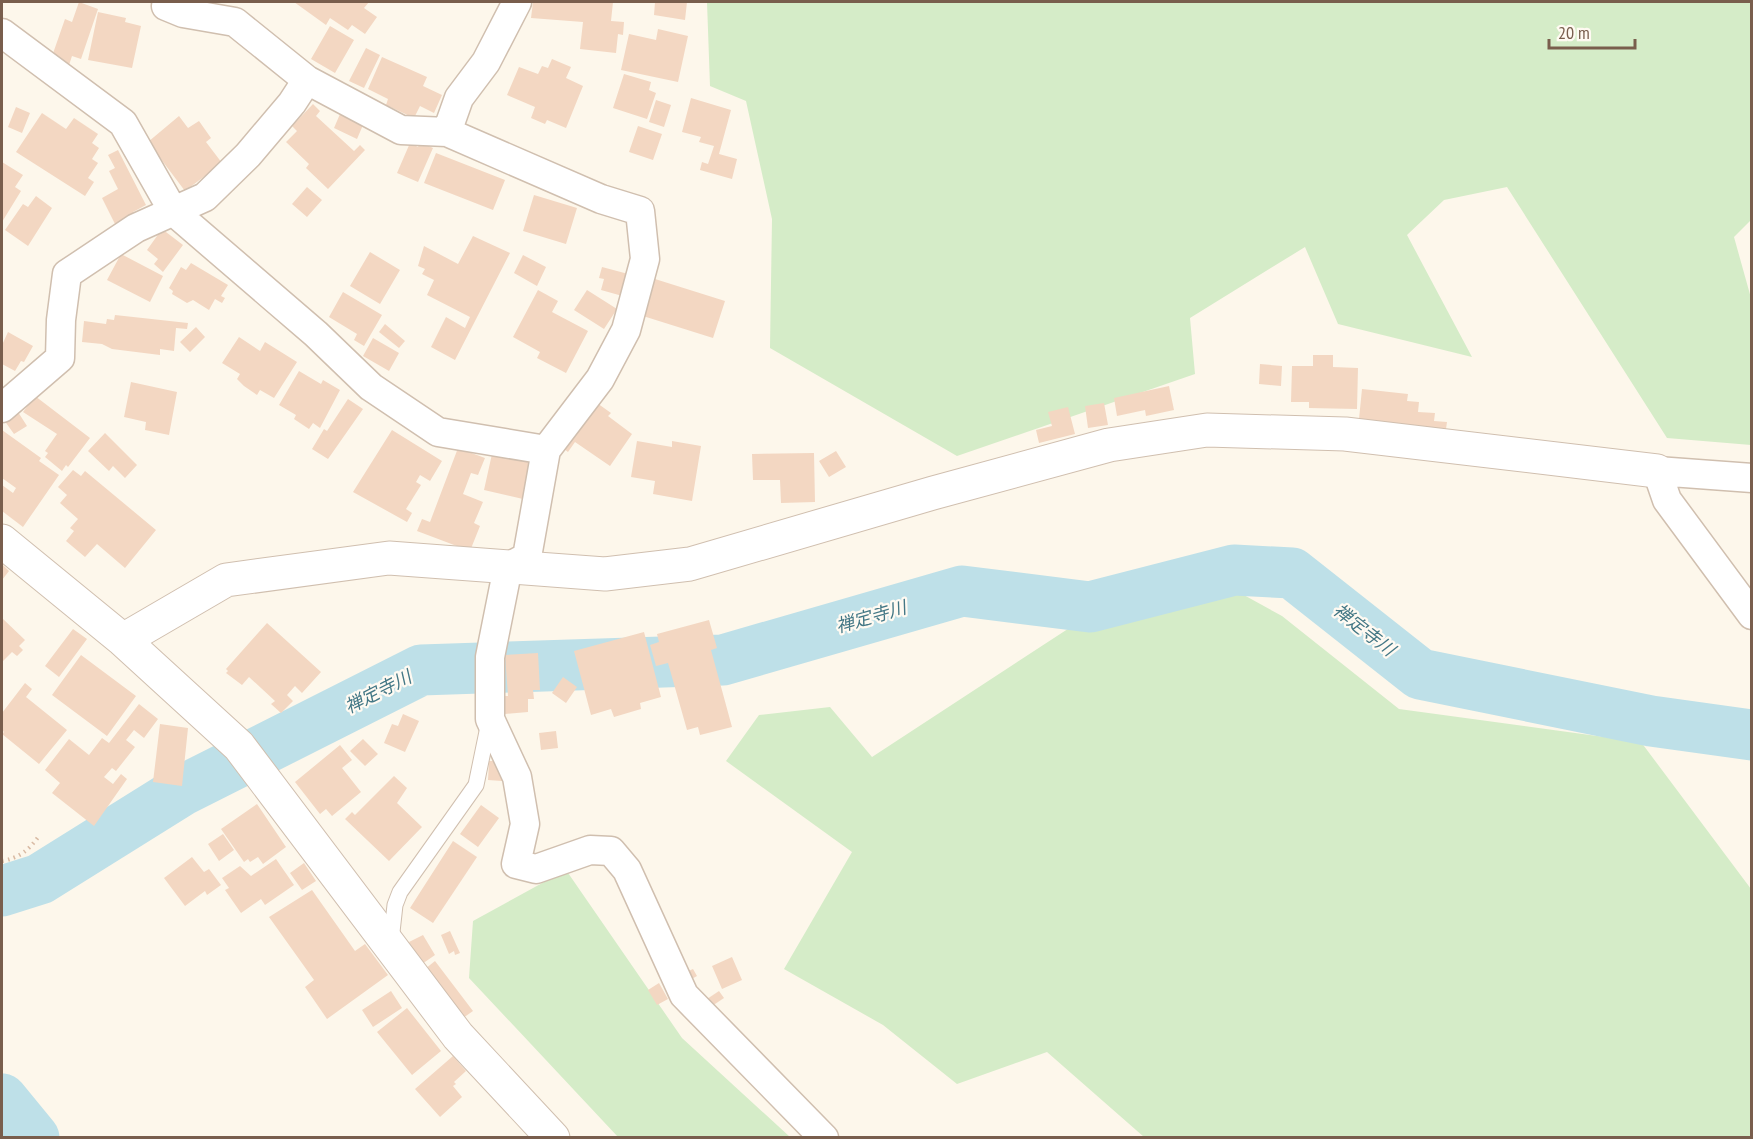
<svg xmlns="http://www.w3.org/2000/svg" width="1753" height="1139" font-family="'PT Sans Narrow','Noto Sans JP',sans-serif">
  <style>
    .green { fill: #d5ecc8 }
    .lines { fill: none; stroke-linecap: round; stroke-linejoin: round }
    .river { stroke: #bee0e8; stroke-width: 51 }
    .building { fill: #f3d7c2 }
    .service-casing { stroke: #d0bfaf; stroke-width: 17 }
    .minor-casing { stroke: #d0bfaf; stroke-width: 31 }
    .tertiary-casing { stroke: #d0bfaf; stroke-width: 35 }
    .path { stroke: #d9bba4; stroke-width: 4; stroke-dasharray: 1.5 4.5; stroke-linecap: butt }
    .service { stroke: #fff; stroke-width: 15 }
    .minor { stroke: #fff; stroke-width: 28 }
    .tertiary { stroke: #fff; stroke-width: 33 }
    .labels { text-anchor: middle; stroke-width: 4.5; stroke-linejoin: round; paint-order: stroke }
    .water-label { font-size: 18px; font-style: italic; fill: #437785; stroke: #fffaf2 }
  </style>
  <rect width="100%" height="100%" fill="#fdf7eb"/>
  <path class="green" d="M707,2H1751V220L1734,237L1751,298V445L1667,438L1507,187L1444,200L1407,235L1472,357L1338,324L1305,247L1190,318L1195,374L957,456L770,348L772,219L746,101L710,86Z
    M1233,589L1282,616L1399,709L1641,742L1751,889V1137H1144L1047,1052L957,1084L883,1025L784,969L852,852L726,761L759,715L830,707L872,757L1077,623Z
    M566,870L682,1038L790,1137H618L469,978L473,921Z"/>
  <g class="lines">
    <path class="river" d="M2,891L40,879L181,791L421,670L723,660L962,591L1090,607L1234,570L1292,573L1420,674L1651,721L1752,735
      M2,1099L34,1138"/>
  </g>
  <path class="building" d="M79,2L98,9L81,59L72,56L68,68L50,62L65,19L72,22Z
    M294,2H369L364,8L377,17L365,34L352,25L348,30L330,18L326,25Z
    M533,2H613L611,21L624,22L623,35L618,34L616,53L580,49L583,22L531,18Z
    M655,2H687L685,20L654,15Z
    M98,12L126,18L125,22L141,26L132,68L88,60Z
    M330,26L354,40L335,73L311,59Z
    M658,29L688,36L678,82L621,70L629,34L656,40Z
    M366,48L380,55L364,88L349,81Z
    M382,57L427,77L423,86L442,95L434,113L420,106L414,118L386,105L388,99L368,89Z
    M552,59L571,67L566,78L583,86L566,128L547,120L545,124L531,118L535,107L507,95L519,67L538,74L542,66L548,68Z
    M624,74L651,82L649,90L656,93L647,119L613,108Z
    M691,98L731,110L719,154L737,159L732,179L700,170L702,162L708,164L714,146L699,142L701,137L682,132Z
    M656,100L671,105L664,127L649,122Z
    M313,104L320,111L316,116L354,151L360,145L365,150L328,189L306,168L309,164L286,142L297,131L292,126Z
    M16,107L30,113L22,133L8,127Z
    M42,113L66,129L74,118L98,134L92,143L99,148L92,159L98,163L88,178L94,182L85,196L16,152Z
    M340,114L363,125L357,139L334,128Z
    M179,116L188,128L199,121L211,138L206,142L222,163L185,191L148,142Z
    M638,126L662,134L653,160L629,152Z
    M420,142L433,148L418,182L397,173L410,143L418,147Z
    M118,150L146,205L133,212L135,216L116,226L102,198L118,189L109,171L115,168L108,155Z
    M436,153L505,180L493,210L424,183Z
    M2,162L23,175L15,187L21,191L2,222Z
    M307,187L322,200L307,217L292,204Z
    M534,195L577,208L566,244L523,231Z
    M36,196L52,208L28,246L5,230L23,204L28,207Z
    M162,229L183,245L163,272L154,264L158,259L147,250Z
    M473,236L510,253L455,360L431,347L446,317L465,328L470,317L427,295L434,280L422,274L425,269L418,266L424,246L458,264Z
    M370,252L400,270L380,304L350,286Z
    M121,254L163,276L150,302L107,280Z
    M523,255L546,267L537,286L514,273Z
    M191,263L228,285L221,296L225,298L222,303L215,299L209,310L193,300L187,303L172,294L173,291L169,288L181,267L186,270Z
    M602,267L632,275L626,297L601,290L604,279L599,278Z
    M655,279L725,301L713,338L643,316Z
    M538,290L558,301L552,312L588,331L566,373L537,358L540,352L513,337Z
    M587,290L617,309L604,329L574,310Z
    M343,292L382,315L364,346L354,340L357,334L329,317Z
    M115,315L188,323L187,329L176,328L174,351L160,349V355L112,349L102,344L82,342L84,321L106,324L107,319L114,320Z
    M385,324L405,341L399,348L379,332Z
    M196,327L205,337L190,352L180,342Z
    M8,332L33,346L24,362L21,361L15,371L2,364V345Z
    M239,337L260,351L265,342L297,362L274,398L260,390L257,395L244,386L237,379L240,374L222,363Z
    M373,338L399,353L389,371L363,356Z
    M1313,355H1333V367L1358,368L1357,409L1309,408V402H1291L1292,366H1313Z
    M1260,364L1282,366L1281,386L1259,384Z
    M299,371L321,384L323,380L340,390L320,428L313,423L309,429L294,419L296,415L279,405Z
    M131,382L177,392L169,435L145,430L146,422L124,417Z
    M1169,386L1174,410L1146,416L1145,410L1117,416L1114,398Z
    M1362,389L1408,394L1407,401L1419,402L1418,412L1435,413L1434,421L1447,422L1446,429L1359,419Z
    M35,396L90,438L68,467L66,465L62,471L45,457L48,453L45,451L57,434L23,412Z
    M348,399L363,409L328,459L312,449L324,429L327,431Z
    M597,403L611,413L608,416L632,434L610,466L575,442L568,452L564,449Z
    M1104,403L1108,425L1088,428L1085,406Z
    M1068,407L1075,434L1039,443L1036,430L1052,426L1048,412Z
    M18,412L27,426L14,434L4,420Z
    M2,430L41,458L39,461L59,475L23,527L2,511V485L13,493L16,488L2,478Z
    M392,430L442,461L430,481L420,475L416,482L421,485L406,509L412,513L407,522L353,492Z
    M105,433L137,465L125,478L113,466L109,471L88,451Z
    M637,441L672,447V441L701,446L692,501L653,494L655,481L631,477Z
    M458,448L485,458L478,475L471,473L463,494L483,502L474,523L480,526L470,551L417,531L422,519L430,522Z
    M836,451L846,467L829,477L819,461Z
    M814,453L815,502L781,503L780,480H753L752,454Z
    M492,454L531,463L523,499L484,490Z
    M73,470L81,476L85,471L156,530L125,568L97,544L85,557L66,541L74,531L70,528L78,519L60,503L67,495L58,487Z
    M2,564L9,571L2,580Z
    M2,618L25,640L19,646L23,650L17,656L12,652L2,662Z
    M709,620L717,648L711,650L732,727L700,735L698,727L687,730L668,663L656,666L650,645L659,642L657,634Z
    M267,623L321,672L302,693L295,686L287,695L293,701L281,713L271,704L275,701L249,677L242,685L226,673L228,671L226,669Z
    M73,629L87,639L59,677L45,666Z
    M644,632L661,697L640,703L641,709L614,717L611,709L591,715L574,651Z
    M538,653L540,690H533L534,699H528V712L505,714L504,696H508L505,655Z
    M81,655L136,696L107,736L52,695Z
    M563,677L577,687L566,703L552,693Z
    M25,683L32,689L26,697L67,730L39,764L2,734L4,732L2,730V713Z
    M139,704L158,719L144,738L134,730L126,740L135,747L116,771L112,768L104,777L113,784L121,774L127,779L94,826L52,793L60,783L45,770L69,739L89,755L102,738L109,743Z
    M403,714L419,721L405,752L384,743L392,724L398,726Z
    M160,724L188,728L182,786L153,782Z
    M556,731L558,748L541,750L539,733Z
    M363,739L378,754L365,766L350,751Z
    M340,745L352,760L342,768L361,792L332,816L326,809L320,814L295,782Z
    M489,761H503L502,781L488,780Z
    M394,776L407,788L397,803L422,827L389,861L345,819L352,812L355,815Z
    M257,804L286,847L263,864L258,857L250,862L248,859L244,862L221,829Z
    M481,805L499,818L478,847L460,834Z
    M223,834L234,850L219,861L208,844Z
    M453,841L477,857L433,923L410,908Z
    M192,857L204,872L209,869L221,885L207,895L205,891L185,906L164,878Z
    M276,859L294,885L265,905L261,899L241,913L225,890L229,888L222,878L240,866L251,876Z
    M304,863L316,881L302,890L290,873Z
    M312,890L355,951L365,944L388,975L327,1019L305,987L314,980L269,917Z
    M450,931L460,953L455,955L454,951L449,954L441,935Z
    M423,935L435,955L422,964L409,942Z
    M732,957L742,980L722,989L712,966Z
    M435,961L473,1011L463,1018L425,969Z
    M693,969L697,976L688,981L684,973Z
    M659,983L668,999L657,1005L648,990Z
    M391,991L402,1008L373,1027L362,1010Z
    M719,991L724,998L712,1006L707,999Z
    M407,1008L441,1051L412,1075L377,1032Z
    M453,1056L466,1071L454,1082L456,1084L453,1086L462,1097L440,1117L415,1089Z"/>
  <g class="lines">
    <defs>
      <path id="service" d="M391,941L395,905L400,892L476,785L489,722"/>
      <path id="minor" d="M166,6L183,13L235,22L307,80
        M2,33L123,123L173,211L316,334L371,387L438,432L546,450
        M447,132L459,98L486,62L517,2
        M2,408L60,358L61,320L67,274L136,228L205,197L248,155L292,103L307,80L401,130L447,132L601,199L640,211L645,259L626,330L600,379L546,450L527,557L508,567L490,657V719L517,777L525,824L516,864L536,869L590,850L611,851L627,870L684,995L824,1138
        M1752,478L1657,471L1667,500L1752,615"/>
      <path id="tertiary" d="M2,541L123,640L226,580L389,558L605,574L690,564L933,493L1109,445L1207,430L1345,434L1657,471
        M123,640L239,746L458,1036L553,1138"/>
    </defs>
    <use href="#service" class="service-casing"/>
    <use href="#minor" class="minor-casing"/>
    <use href="#tertiary" class="tertiary-casing"/>
    <path class="path" d="M2,861C19,858 29,850 39,836"/>
    <use href="#service" class="service"/>
    <use href="#minor" class="minor"/>
    <use href="#tertiary" class="tertiary"/>
  </g>
  <g class="labels">
    <g class="water-label">
      <text transform="translate(871 617) rotate(-16)" y="6">禅定寺川</text>
      <text transform="translate(1364 630) rotate(38)" y="6">禅定寺川</text>
      <text transform="translate(378 692) rotate(-27)" y="6">禅定寺川</text>
    </g>
  </g>
  <rect width="1753" height="1139" fill="none" stroke="#795e4d" stroke-width="6"/>
  <path d="M1549 39v9h86v-9" fill="none" stroke="#795e4d" stroke-width="3"/>
  <text x="1558" y="39" font-size="18" fill="#795e4d" stroke="#fffaf2" stroke-width="4.5" paint-order="stroke">20 m</text>
</svg>
